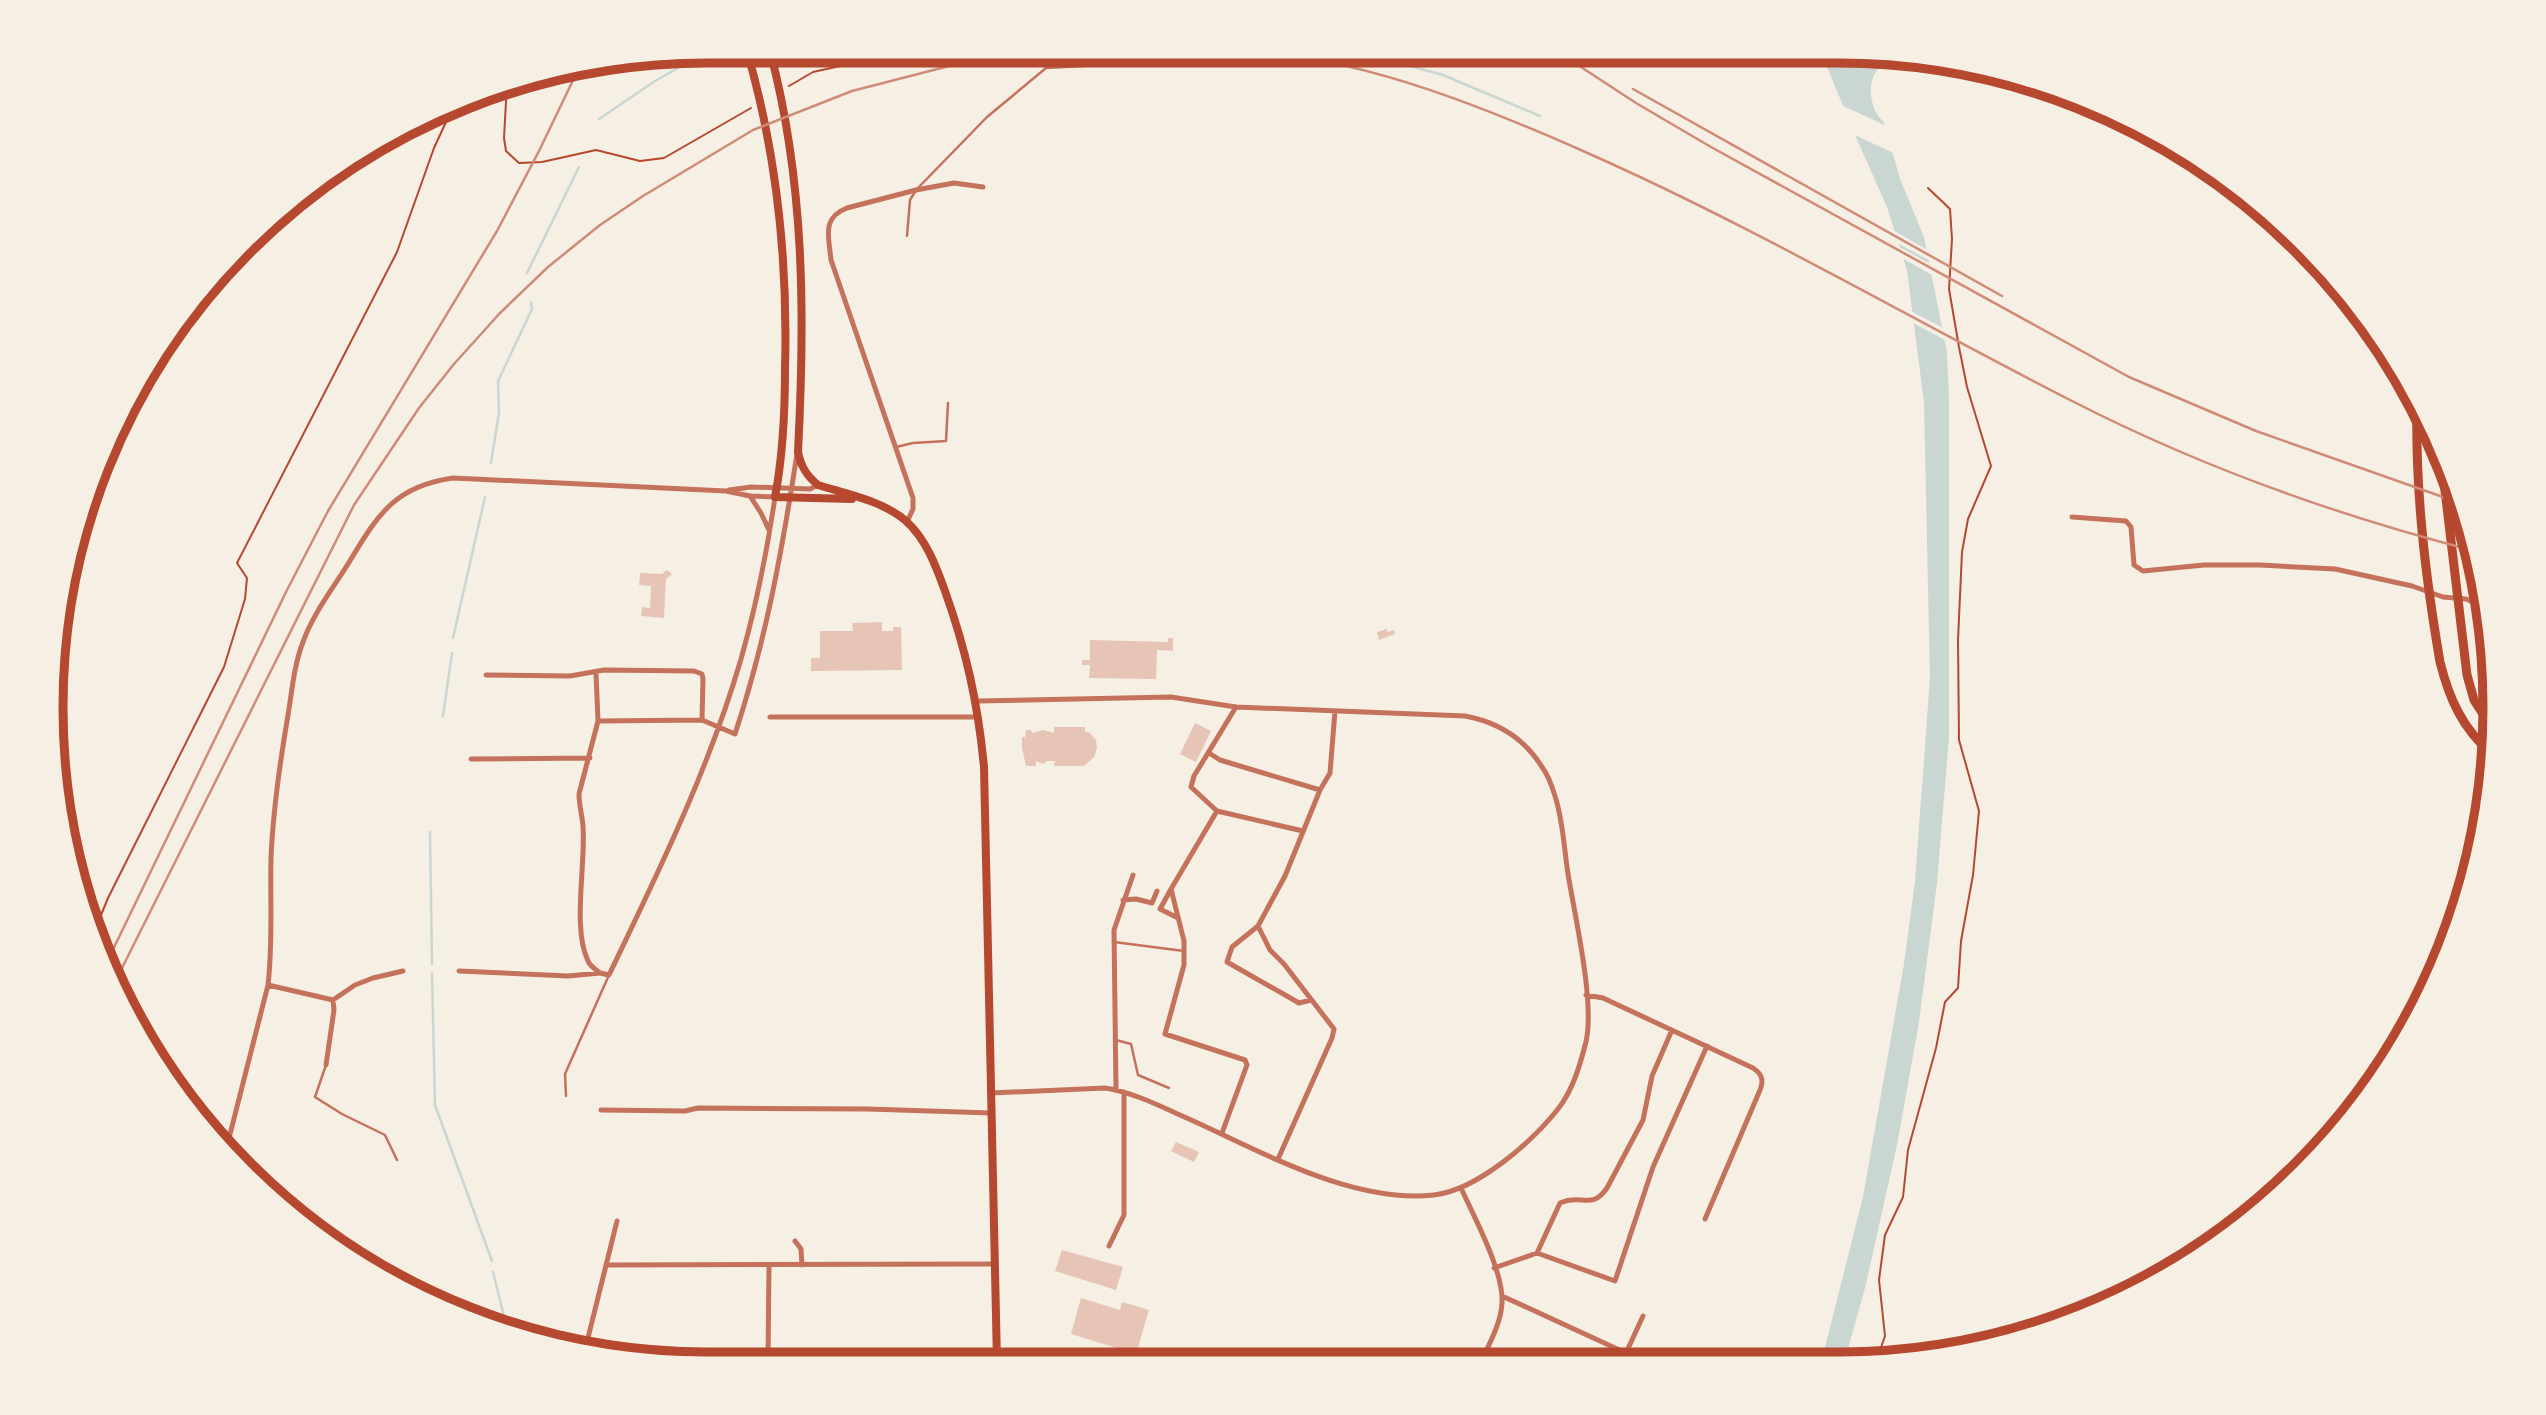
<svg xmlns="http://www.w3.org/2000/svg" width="2546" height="1415" font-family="Rubik,sans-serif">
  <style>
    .water { fill: #c9d6d2 }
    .pier { fill: #f6efe4 }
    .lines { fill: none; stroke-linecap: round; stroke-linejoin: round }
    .stream { stroke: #c9d6d2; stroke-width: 2.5 }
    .building { fill: #e6c5b7 }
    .path { stroke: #b5482f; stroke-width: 2 }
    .service { stroke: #c5725c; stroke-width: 2.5 }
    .minor { stroke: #c5725c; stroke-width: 5 }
    .secondary { stroke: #b5482f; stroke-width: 8 }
    .primary { stroke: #b5482f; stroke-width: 9 }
    .rail { stroke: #cf8b77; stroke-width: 2.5 }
    .rim { fill: none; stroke: #b5482f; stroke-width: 9 }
  </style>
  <rect width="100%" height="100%" fill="#f6efe4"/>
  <path class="water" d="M1821,52H1845L1853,69L1867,52L1893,54C1887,61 1878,67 1874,75C1867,89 1872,113 1884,122L1900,179L1924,237L1947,352L1949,400V737L1937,883L1919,1022L1897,1145L1865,1288L1845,1359H1822L1863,1197L1904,964L1915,881L1930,678L1924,403L1907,270L1887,207L1855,135Z"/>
  <path class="pier" d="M1839,104L1889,127L1896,154L1850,133Z
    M1891,229L1931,252L1934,263L1895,242Z
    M1896,245L1934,266L1937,278L1900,257Z
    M1909,310L1947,330L1949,342L1911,322Z"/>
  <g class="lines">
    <path class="stream" d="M1359,52L1443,75L1540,116
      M599,119L655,81L703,54
      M527,273L579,167
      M491,463L499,412L498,381L532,309L531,302
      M453,638L485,497
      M443,716L452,653
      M430,832L432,964
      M432,973L435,1105L492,1261
      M493,1272L507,1329"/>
  </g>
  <path class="building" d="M667,570L672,574L666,579L664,618L641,616L642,607L650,608L651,586L639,585L640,573L662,574Z
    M882,622V631H893V627H901L902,670L811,671V658H820V631H853L852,623Z
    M1387,629V632L1394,630L1395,634L1379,640L1377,632Z
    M1168,638H1173V651L1157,650L1156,679L1089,678L1090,665H1082V660H1090V640L1168,642Z
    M1195,723L1211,731L1196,762L1180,754Z
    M1054,727H1085V732L1090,733L1096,740L1097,748L1094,757L1084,766H1054L1055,761H1047L1043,764L1036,761V766H1026L1022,748V737H1025L1026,730H1031L1032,733L1043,730L1054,733Z
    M1176,1142L1199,1152L1194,1162L1171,1151Z
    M1062,1250L1123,1267L1116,1290L1055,1271Z
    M1081,1298L1120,1310L1122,1302L1149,1310L1136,1354L1071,1334Z
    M1357,1348L1371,1354L1368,1361H1347L1349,1355L1353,1357Z"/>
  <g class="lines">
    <path class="path" d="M507,84L504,138L506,151L519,163L542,162L596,150L640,161L664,158L751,108
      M789,86L813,72L908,51
      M94,932L108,898L224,667L245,599L247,578L237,563L397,252L434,148L452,109
      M1877,1359L1885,1336L1879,1280L1885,1235L1903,1197L1908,1150L1936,1048L1945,1002L1958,988L1961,941L1973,875L1979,811L1959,740L1958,640L1962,552L1968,519L1991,466L1967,387L1959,347L1949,289L1952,239L1950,209L1928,188"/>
    <path class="service" d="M907,236L910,200L916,190L987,117L1046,68L1103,65
      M896,447L913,443L946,441L948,403
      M1114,942L1184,951
      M1116,1040L1131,1044L1138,1075L1169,1088
      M326,1065L315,1097L342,1114L385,1135L397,1160
      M566,1096L565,1074L609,975"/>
    <path class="minor" d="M729,490L751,487L810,489L818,485
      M750,496L761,513L769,530
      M2072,517L2126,521L2131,527L2134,565L2143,571L2204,565H2260L2335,569L2412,586L2443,597L2466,599L2475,603L2486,615
      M907,522L913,509V498L831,260C829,237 821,218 847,208L916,190L954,183L983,187
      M596,673L598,721L579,794C579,805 582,815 583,826C586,864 572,928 588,961C590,966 595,969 599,972
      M486,675L570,676L604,670L694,671L702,674L703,679L702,720
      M977,701L1171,697L1236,707L1465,716C1498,722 1524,738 1542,767C1548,775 1552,786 1555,796C1563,820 1564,848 1568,874C1575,917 1595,1002 1586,1042C1580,1065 1573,1090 1558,1109C1531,1143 1477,1190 1434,1195C1348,1204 1256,1148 1180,1115C1156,1104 1131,1092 1105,1088L991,1093
      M770,717H979
      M598,721L702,720L735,734C766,640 782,551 797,454
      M1209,753L1220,760L1320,790L1285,876L1258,926L1270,950L1284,964L1334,1029L1332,1038L1278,1159
      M471,759L590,758
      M1320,790L1330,773L1335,711
      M1217,811L1191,787L1194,776L1236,707
      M1171,889L1160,909L1178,918
      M1123,900L1136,899L1152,903L1157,891
      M1258,926L1232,947L1227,962L1299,1003L1311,1000
      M268,985L333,1000L355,985L373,978L403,971
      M1586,995L1603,998L1753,1068C1762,1074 1764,1080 1760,1090L1705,1219
      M326,1065L334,1010L333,1000
      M1116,1090L1114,930L1133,875
      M601,1110L685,1111L698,1108L868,1109L991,1113
      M1222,1133L1247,1065L1245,1060L1165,1034L1184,965V941L1171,889L1217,811L1303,831
      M226,1150L268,985C273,943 270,901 271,858C273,810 280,762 288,715C292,691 294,665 303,642C313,613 335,586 351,559C379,513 396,486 453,478L726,491L750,496L775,497C767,552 756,606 741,659C709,769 658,873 609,975L600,973L568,976L459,971
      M1461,1188C1474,1217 1504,1272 1502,1303C1501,1323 1490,1342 1482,1360
      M795,1241L801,1249L802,1265
      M1109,1246L1124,1215V1092
      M1537,1253L1560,1203C1582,1193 1591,1211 1607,1188L1643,1120L1652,1076L1672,1030
      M607,1265L995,1264
      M1494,1268L1537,1253L1615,1281L1653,1167L1707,1046
      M373,1271L397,1274
      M1502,1296L1626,1353L1643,1316
      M585,1350L617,1221
      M768,1363L769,1265"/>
    <path class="secondary" d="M747,51C777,155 788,261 785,369C785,412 783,455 775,497L852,499
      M770,51C805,182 805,318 798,452C801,467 807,476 818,485C847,494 883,501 906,521C926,539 936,566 945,591C966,650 978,703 984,767L997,1362"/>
    <path class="primary" d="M2417,401C2415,489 2425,574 2440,662C2449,698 2462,728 2491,753
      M2417,439L2429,420
      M2443,457L2444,482L2467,675L2474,700L2492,728"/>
    <path class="rail" d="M1261,51C1375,64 1479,105 1583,151C1751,225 1909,318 2072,401C2201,467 2335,515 2475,551
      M1558,52L1636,103L1711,147L2129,377L2256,431L2460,503
      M1633,89L2002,296
      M105,966L287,590L328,511L497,231L539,151L577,72
      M115,982L354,505L419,408L454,364L500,313L548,267L600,225L643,196L753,130L852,91L953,65L1038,51"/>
  </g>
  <path d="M0 0H2546V1415H0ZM707 63H1839A644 644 0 0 1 2483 707V708A644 644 0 0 1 1839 1352H707A644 644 0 0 1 63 708V707A644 644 0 0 1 707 63Z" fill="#f6efe4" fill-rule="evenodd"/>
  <path class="rim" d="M707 63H1839A644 644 0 0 1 2483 707V708A644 644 0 0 1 1839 1352H707A644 644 0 0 1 63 708V707A644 644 0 0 1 707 63Z"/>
</svg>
